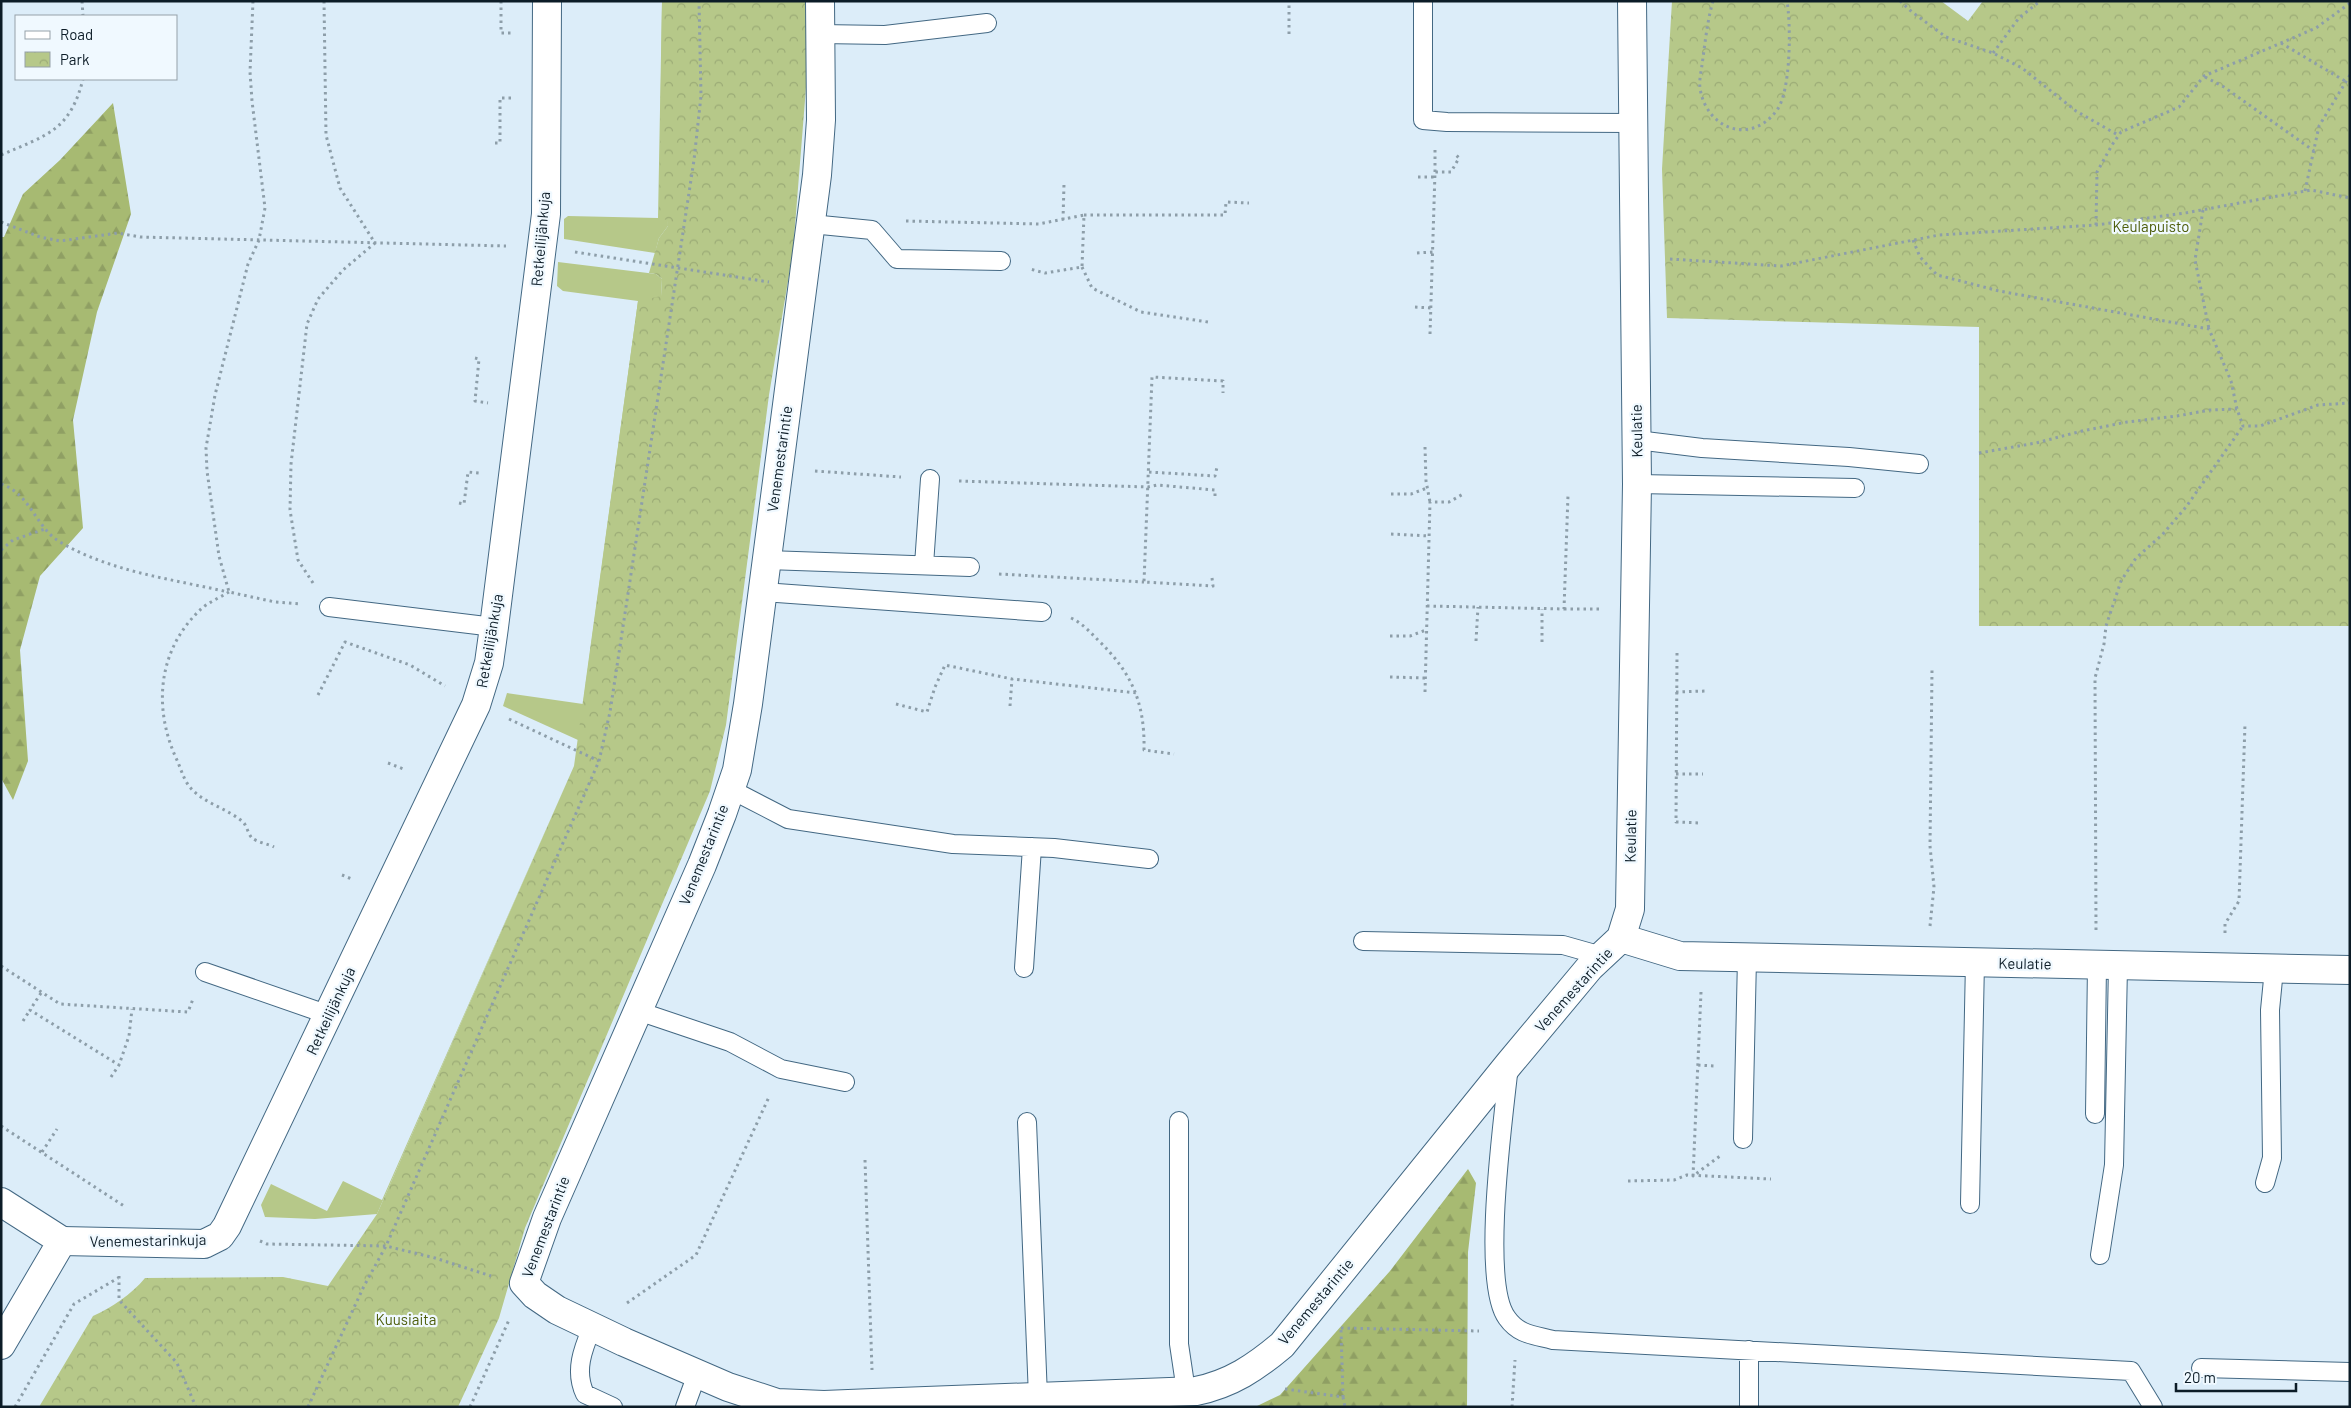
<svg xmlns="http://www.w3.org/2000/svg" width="2351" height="1408" font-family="Barlow,sans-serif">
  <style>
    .green { fill: #b6c889 }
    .forest { fill: url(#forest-firs) }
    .park { fill: url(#park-crowns) }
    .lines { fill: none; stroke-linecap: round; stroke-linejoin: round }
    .lane-casing { stroke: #436883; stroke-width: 20 }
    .street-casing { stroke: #436883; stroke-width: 30 }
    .secondary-casing { stroke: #436883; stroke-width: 30 }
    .path { stroke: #8d9ea9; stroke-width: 3; stroke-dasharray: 2.5 4; stroke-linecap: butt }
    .lane { stroke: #fff; stroke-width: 18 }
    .street { stroke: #fff; stroke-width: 28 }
    .secondary { stroke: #fff; stroke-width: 28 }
    .labels { text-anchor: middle; stroke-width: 4.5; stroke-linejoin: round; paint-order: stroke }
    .park-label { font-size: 15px; fill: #4d5d0b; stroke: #f0f9ff }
    .street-label { font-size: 15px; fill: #0c1c27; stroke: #f0f9ff }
  </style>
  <defs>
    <pattern id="forest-firs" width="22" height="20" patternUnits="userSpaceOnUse" patternTransform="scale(1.25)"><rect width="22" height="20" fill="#a7ba72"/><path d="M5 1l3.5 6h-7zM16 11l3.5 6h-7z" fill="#8f9f63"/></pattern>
    <pattern id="park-crowns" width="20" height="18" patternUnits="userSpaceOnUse" patternTransform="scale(1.25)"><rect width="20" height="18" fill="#b6c889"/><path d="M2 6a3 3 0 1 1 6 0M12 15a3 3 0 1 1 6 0" fill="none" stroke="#9bab76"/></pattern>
  </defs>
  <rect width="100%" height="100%" fill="#dcedf9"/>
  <path class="green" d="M662,1L668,226L659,238L655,253L564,239V219L568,216L658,218Z
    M558,262L656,274L662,279L661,297L592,744L578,740L503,706L507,693L583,704L638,301L563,291L557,286Z
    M574,766L377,1214L315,1219L265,1217L261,1205L271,1184L327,1211L343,1181L382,1200Z"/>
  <path class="forest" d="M113,103L131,214L97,312L73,420L83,528L40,576L20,650L28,761L13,800L1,778V237H4L23,194L60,160Z
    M1468,1169L1476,1183L1468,1252L1467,1407H1255L1280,1395L1390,1271Z"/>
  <path class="park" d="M662,1H808L807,75L793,251L769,395L726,725L710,791L525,1228L499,1318L458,1407H39L93,1316C111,1308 132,1294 145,1278L283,1277L328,1286L377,1214L574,766L638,301L661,296L662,279L656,274L649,273L659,238L668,226L667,220L659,218Z
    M1672,1H1941L1968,21L1983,1H2350V626H1979V327L1667,318L1662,169Z"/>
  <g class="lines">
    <defs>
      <path id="lane" d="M1423,1V120L1447,122L1633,123
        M820,34L885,35L987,23
        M811,224L872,230L897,259L1001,261
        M1637,440L1702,448L1849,457L1919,464
        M1637,484L1855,488
        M767,560L970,567
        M924,565L930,479
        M763,592L1042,612
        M329,607L494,627
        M730,789L788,819L953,844L1054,848L1149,859
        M1363,941L1563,945L1602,956
        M1024,968L1032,847
        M205,972L329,1015
        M638,1011L730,1042L781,1069L845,1082
        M1509,1065C1504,1114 1480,1282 1507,1318C1519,1335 1534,1335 1553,1340L2131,1371L2153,1407
        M2095,1114L2097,965
        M1179,1121V1344L1186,1391
        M1027,1122L1038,1397
        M1743,1139L1747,958
        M2265,1183L2272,1158L2270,1010L2274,969
        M1970,1204L1975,962
        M2100,1255L2114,1165L2118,966
        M592,1327C583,1349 574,1371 585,1394L613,1407
        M2201,1368L2350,1372
        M685,1407L697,1374
        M1749,1407V1350"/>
      <path id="street" d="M820,1L821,120L817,175L748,704L737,770L722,814L702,865L547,1218L524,1283L535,1295L557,1310L624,1342L728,1387L777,1403L824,1405L873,1403L1196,1391C1231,1384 1256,1367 1282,1345L1509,1064L1590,967L1621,938
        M1632,1L1637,484L1630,909L1621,938L1680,956L2350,970
        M62,1241L204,1244L220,1236L227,1226L476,705L489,663L494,627L546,214L547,1"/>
      <path id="secondary" d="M1,1202L62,1241L1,1345"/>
    </defs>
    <use href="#lane" class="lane-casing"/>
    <use href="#street" class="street-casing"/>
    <use href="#secondary" class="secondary-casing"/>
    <path class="path" d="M82,1L83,16
      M253,1L250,72L252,101L265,208L259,240L248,264L215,395L206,448L207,471L219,556L229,592L275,602L301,604
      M501,1V33H512
      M1713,1C1707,22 1705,44 1702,65C1701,72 1699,81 1700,88C1706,129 1751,146 1777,110C1791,91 1791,25 1787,1
      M1900,1L1912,12L1946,37L1993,53L2022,68L2076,111L2118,135
      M1289,34V1
      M2281,43L2345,81
      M1993,53L2019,18L2040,1
      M2205,77L2224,87L2314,151
      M495,143H500V98H513
      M1,155C47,135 70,131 83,79
      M1435,172V150
      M1418,177H1435
      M2305,191L2319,126L2350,75
      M2203,210L2195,260L2209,329
      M1084,215H1225L1226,202L1249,203
      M1063,220L1064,184
      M906,221L1039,224L1084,215L1082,267L1045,273L1030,269
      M1,222L40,237L60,241L118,233L140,237L506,246
      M2096,225L2097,172L2112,145L2121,132L2179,107L2204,76L2316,28L2350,3
      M1913,240L1920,257L1937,275L1957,280L1999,291L2209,329L2231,381L2237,409L2243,426H2260L2318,405L2350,403
      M575,252L769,282
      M1417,253L1433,252
      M1670,259L1781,266L1939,235L2096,225L2185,213L2311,190L2350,198
      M1082,267L1092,288L1141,312L1208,322
      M1415,307L1431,308
      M1430,334L1435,172H1451L1459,158L1454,153
      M475,358L479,359L475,401L488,403
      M1425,447L1426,481L1430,502
      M1979,453L2036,443L2082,431L2127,422L2177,416L2210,410L2237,409
      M815,471L901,477
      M1149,472L1215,476L1217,467
      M959,481L1148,487L1157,485L1215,490V499
      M1,484C31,494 35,527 60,542C111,572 172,579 228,592
      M1391,494H1411L1427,488
      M459,503L464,504L468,472L479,473
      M1391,534L1429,536
      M1,550L13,540L45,529
      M999,574L1144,582
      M1212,578L1213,586L1144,582L1152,377L1223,381V393
      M313,583L298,560L290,510L291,464L307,324L318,299L343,270L375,243L340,188L326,135L324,1
      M229,592C219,598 207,603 200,610C158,650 153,707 176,758C180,766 183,778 189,786C202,803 227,808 243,822C247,826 248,834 252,838C257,842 268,844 274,847
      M1427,606L1564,609L1568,495
      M1564,609H1601
      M1071,618C1082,623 1090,632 1098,640C1132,673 1145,703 1144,750L1174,754
      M1390,636H1410L1426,630
      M1476,641L1478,607
      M1542,642V609
      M1677,653L1676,822L1701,823
      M1390,677L1425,678
      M1425,692L1430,502H1449L1465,493
      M1676,692L1707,691
      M318,695L345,642L410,665L445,686
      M896,704L927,712L935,687L945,665L1012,679L1137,693
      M1010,706L1012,679
      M509,719L599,761
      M388,763L406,770
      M1676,774H1703
      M342,875L354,880
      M1930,926L1934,887L1930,846L1932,670
      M2096,930L2095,678L2104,644L2106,626L2121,581L2136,558L2162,535L2186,507L2243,426
      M2225,933V924L2239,901L2245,724
      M1,966L60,1004L188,1012L193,999
      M1701,992L1693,1176L1720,1156
      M41,993L30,1010L119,1065L129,1036L132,1009
      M23,1021L30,1010
      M1698,1065L1714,1066
      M111,1077L119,1065
      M1,1126L124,1206
      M42,1152L57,1129
      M865,1160L872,1370
      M1628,1181L1674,1180L1687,1175L1771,1179
      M260,1241L267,1244L386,1246L435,1258L491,1276
      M119,1276V1300L177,1363L196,1407
      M627,1303L696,1255L769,1097
      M1341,1328L1479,1331
      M1341,1330L1343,1397
      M1285,1389L1343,1397L1345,1407
      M15,1407L74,1304L118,1278
      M308,1407L364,1286L386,1246L599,761L610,712L694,160L701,96L699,1
      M470,1407L509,1320
      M1512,1407L1515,1360"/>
    <use href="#lane" class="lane"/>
    <use href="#street" class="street"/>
    <use href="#secondary" class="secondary"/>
  </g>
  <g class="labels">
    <g class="park-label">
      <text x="2151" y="232">Keulapuisto</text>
      <text x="406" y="1325">Kuusiaita</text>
    </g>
    <g class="street-label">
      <text transform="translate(541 239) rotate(-85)" y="5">Retkeilijänkuja</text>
      <text transform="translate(1637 431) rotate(-91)" y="5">Keulatie</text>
      <text transform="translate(780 459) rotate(-82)" y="5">Venemestarintie</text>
      <text transform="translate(490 641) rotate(-80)" y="5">Retkeilijänkuja</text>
      <text transform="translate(1631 836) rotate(-89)" y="5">Keulatie</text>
      <text transform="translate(704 855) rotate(-68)" y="5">Venemestarintie</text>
      <text transform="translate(2025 964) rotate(1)" y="5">Keulatie</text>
      <text transform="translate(1574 990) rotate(-48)" y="5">Venemestarintie</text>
      <text transform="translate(331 1011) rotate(-65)" y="5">Retkeilijänkuja</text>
      <text transform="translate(546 1227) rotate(-69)" y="5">Venemestarintie</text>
      <text transform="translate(148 1241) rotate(-1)" y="5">Venemestarinkuja</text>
      <text transform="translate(1316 1302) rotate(-50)" y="5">Venemestarintie</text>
    </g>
  </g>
  <rect width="2351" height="1408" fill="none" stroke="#0c1c27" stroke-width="5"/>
  <rect x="15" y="15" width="162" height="65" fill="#f0f9ff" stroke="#95a1a9"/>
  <rect x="25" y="31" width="25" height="8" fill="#ffffff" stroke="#95a1a9"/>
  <text x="60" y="40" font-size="15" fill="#0c1c27">Road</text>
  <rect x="25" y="52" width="25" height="15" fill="url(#park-crowns)" stroke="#95a1a9"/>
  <text x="60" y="65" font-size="15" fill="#0c1c27">Park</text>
  <path d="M2176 1383v8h120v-8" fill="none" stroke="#0c1c27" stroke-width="2.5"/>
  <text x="2184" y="1383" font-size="15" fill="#0c1c27" stroke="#f0f9ff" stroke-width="4" paint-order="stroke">20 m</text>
</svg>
